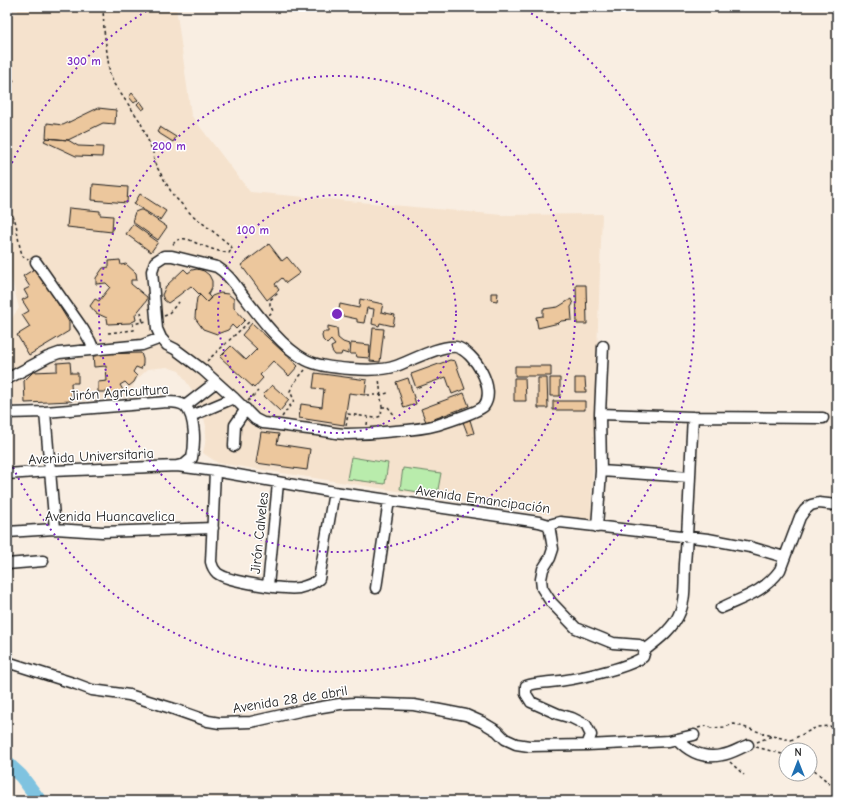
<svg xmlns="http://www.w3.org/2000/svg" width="844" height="808" font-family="'Comic Neue',sans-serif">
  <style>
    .built { fill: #f5e2cd }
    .green { fill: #b9ecac; stroke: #6a8464 }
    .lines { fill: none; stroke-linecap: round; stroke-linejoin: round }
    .river { stroke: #7fc3e0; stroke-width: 14 }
    .building { fill: #ecc79d; stroke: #1c1c1c }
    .minor-casing { stroke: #1c1c1c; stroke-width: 13 }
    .path { stroke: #1c1c1c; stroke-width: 1.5; stroke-dasharray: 3 3; stroke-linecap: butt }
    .minor { stroke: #fff; stroke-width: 10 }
    .ring { fill: none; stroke: #7b2cbf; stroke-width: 2; stroke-dasharray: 2 4 }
    .labels { text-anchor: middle; stroke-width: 3; stroke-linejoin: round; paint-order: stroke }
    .street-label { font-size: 14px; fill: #1c1c1c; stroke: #fff }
    .centre { fill: #7b2cbf; stroke: #fff; stroke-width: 2 }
    .ring-label { font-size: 12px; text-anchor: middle; font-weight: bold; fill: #7b2cbf; stroke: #fff; stroke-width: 3; stroke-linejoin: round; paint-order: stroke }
  </style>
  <rect width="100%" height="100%" fill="#f9eee2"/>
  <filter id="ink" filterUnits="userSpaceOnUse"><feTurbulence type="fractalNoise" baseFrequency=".025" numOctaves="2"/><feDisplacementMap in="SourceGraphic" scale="8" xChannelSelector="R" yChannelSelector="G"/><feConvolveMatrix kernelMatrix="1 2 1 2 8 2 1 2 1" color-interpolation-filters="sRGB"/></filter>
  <g filter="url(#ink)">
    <path class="built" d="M18,7H176L191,115L250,192L502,215L602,214L591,519L588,521L218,463L203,453L205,444L206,426L202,411L192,390L179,371L167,367L148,369L136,380L129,397L7,406V325L19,308L7,260V17L18,12Z"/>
    <path class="green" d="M351,457L388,463L385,484L347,479Z
      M403,468L441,473L437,495L400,489Z"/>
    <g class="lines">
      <path class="river" d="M7,763L21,776L40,801"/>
    </g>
    <path class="building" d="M7,77L14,80L7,96Z
      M132,93L138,100L134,103L129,97Z
      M140,101L145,108L142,110L137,104Z
      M98,108L116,110L115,124L103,123L68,140L46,138L47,123L63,125Z
      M160,127L176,137L173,142L157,132Z
      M46,138L68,140L78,146L103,147L102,157L76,156L44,141Z
      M93,184L128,187L127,203L92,200Z
      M140,194L166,211L160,220L134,204Z
      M69,208L100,211V215L113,216L112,232L67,227Z
      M140,210H142L167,227L158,240L134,223L133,218L135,212Z
      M133,224L158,242L151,252L126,234Z
      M269,244L282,261L287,257L300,273L286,283L282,278L275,284L279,290L267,300L241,265Z
      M120,260L121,265L126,264L136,273L137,280H131V284L147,297V300L135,315L136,320L130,323L108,324L107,318L96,313L90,306L95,299L99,301L110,287L106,283L96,284V278L103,268L109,267V261Z
      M36,268L69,322V331L29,355L17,335L30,327L22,315L29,311L22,300L28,297L24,290L30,287L23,276Z
      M184,269L188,273L192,270L197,269L204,271L209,275L212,281V287L208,295L211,298L207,302L191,286L178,296L168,303L164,300L162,295L166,286Z
      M576,285H586L587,324H577Z
      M220,293L228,294L234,299V308L245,320L236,329L232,325L228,330L217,334L203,329L195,318L196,305L197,298L200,295L207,302L212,296Z
      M491,293H498L497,301L491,300Z
      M360,299L383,304L381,312L395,315L393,326L380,323L379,326L372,324L374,309L367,308L364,323L357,322V319L338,315L340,304L359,308Z
      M571,299L573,304L571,307L572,320L561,321L559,323L538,328L536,317L543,316V309L558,307Z
      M252,323L298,366L289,376L273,361L260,375L263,378L254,388L220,357L231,346L246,360L257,349L242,335Z
      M328,326L337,328L338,338L343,342L349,344L348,354L342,352L341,355H335L332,351L331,347L335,345L331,340L327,344L323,340L322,336L323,332H328Z
      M373,328L384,329L380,362L370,361Z
      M351,343L370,345L369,358L357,357L356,354H350Z
      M141,353L143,359V364L141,369L136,367L133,372L137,376L134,382L129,386L125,382L120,385L123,390L119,394L108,395V392H98V382L107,381L106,366L94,367L93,354Z
      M450,360L455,361L465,389L452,394L446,377L416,388L411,374Z
      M70,362L71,373H78V383H71L72,401L25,403L24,381L33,372L57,371V363Z
      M515,366H551V376H515Z
      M315,373L367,380L365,395L349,393L344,425L299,418L301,404L322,407L324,389L313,388Z
      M408,378L416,404L404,408L396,382Z
      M514,378H525L526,401H514Z
      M538,378H547L548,408H538Z
      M550,378H560V396H550Z
      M575,378H585L586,392H575Z
      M272,385L289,400L280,411L263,395Z
      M464,393L469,406L426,422L421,409Z
      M553,401H585V410H553Z
      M470,420L474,433L468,435L463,422Z
      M261,432L279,434L277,444L310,449L307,470L256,463Z"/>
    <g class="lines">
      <defs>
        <path id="minor" d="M164,256H172L217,267C230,275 236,287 245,298C261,319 283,348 306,360C323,369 378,373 396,366C410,361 442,344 456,347C474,351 497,389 484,406C479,412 446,422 437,425C423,429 409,430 395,431C379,433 363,434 347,434C337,434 327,431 317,430C299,428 281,425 263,423L255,419L234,398L203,370L175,349L167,345L161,338L157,329L152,271L155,262Z
          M36,262L83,329L90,341L94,350
          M7,379L48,357L59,353L142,345L161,338
          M185,406L216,382
          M45,412L55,529
          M7,413L45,412L167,402C173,402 180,402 185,406C196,417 195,445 192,458L185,464L177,466
          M600,414L693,417L823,418
          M191,416L234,398
          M234,446L235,425L246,409
          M215,471L211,562C212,566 214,570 217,573C228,582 285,590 299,588C307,586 313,584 319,579L334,492
          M601,471L690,477
          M7,474L51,471L177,466L215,471L334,492L539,522L549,525L560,522L708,539L750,547L784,557
          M597,527L601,471L600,414L603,346
          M7,532L55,529L102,532L213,528
          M7,564L43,561
          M268,586L278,483
          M376,588L389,500
          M721,608C744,597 764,592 780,570L800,517L805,510L811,505L819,503L837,505
          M645,650C658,640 674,628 680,612C686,598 684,579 685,564C689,515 690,466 693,417
          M7,662L76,684L92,690L129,695L171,708L208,721L220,723L251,722L304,710L340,704L355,703L414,705L466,715L482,722L497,731L505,739L516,744L529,746L587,745L591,735L586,725L572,718L558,714L531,702L526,694V686C534,683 542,683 550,682C573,680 626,669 643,657L645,650L639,645L613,643L576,628L551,602L542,588L541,579L543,569L550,558L553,549L549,525
          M677,739C689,752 704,759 722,755C731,754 740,748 748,745
          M587,745L669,741L694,735"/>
      </defs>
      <use href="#minor" class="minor-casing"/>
      <path class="path" d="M103,7L104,30L110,75L114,84L140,121L153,152L154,162L173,195L191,214L230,245L232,248L229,253C219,252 209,248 199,244C195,243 191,240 187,239C180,238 174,240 172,247
        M7,204C10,210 14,217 16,224C18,234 19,250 24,258L29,259
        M141,312L143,322
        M269,315L273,311L270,305V300L278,293
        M164,316L167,315L180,301
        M108,333L134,330L133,324L147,321
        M207,361L251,320
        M367,395H381L388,393
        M248,401L258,391
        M382,407H388L395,416
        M282,417L294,400L290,391L294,383L305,370
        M367,425L368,417
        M346,426L348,414L375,418L381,416L382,407L379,378
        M698,728L706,726L711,728L724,727L734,724L772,736L791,740L817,727L830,726L837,731
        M757,742L772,736
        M756,747L786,755
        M730,762L744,775
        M810,766L832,786"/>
      <use href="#minor" class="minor"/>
    </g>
  </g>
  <g class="ring">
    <circle cx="337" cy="314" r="119"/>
    <circle cx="337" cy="314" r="238"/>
    <path d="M7 174A358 358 0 0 1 153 7M521 7A358 358 0 1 1 7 454"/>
  </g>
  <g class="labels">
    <g class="street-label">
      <text transform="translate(119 392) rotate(-4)" y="5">Jirón Agricultura</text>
      <text transform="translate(91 456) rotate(-3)" y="5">Avenida Universitaria</text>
      <text transform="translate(483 499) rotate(8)" y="5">Avenida Emancipación</text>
      <text x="110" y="521">Avenida Huancavelica</text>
      <text transform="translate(259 533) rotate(-84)" y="5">Jirón Calveles</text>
      <text transform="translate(290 699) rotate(-9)" y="5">Avenida 28 de abril</text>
    </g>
  </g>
  <circle cx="337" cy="314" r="6" class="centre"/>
  <g class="ring-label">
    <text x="84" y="65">300 m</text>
    <text x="169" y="150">200 m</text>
    <text x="253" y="234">100 m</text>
  </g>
  <rect width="844" height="808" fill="none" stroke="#fff" stroke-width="24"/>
  <rect x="12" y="12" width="820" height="784" fill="none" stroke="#1c1c1c" stroke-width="1.5" filter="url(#ink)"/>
  <g transform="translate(798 762)"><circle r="19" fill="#ffffff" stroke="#a4a4a4"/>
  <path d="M0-3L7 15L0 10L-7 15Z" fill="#1f6fb2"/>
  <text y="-6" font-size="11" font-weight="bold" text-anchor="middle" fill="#1c1c1c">N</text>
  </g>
</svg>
